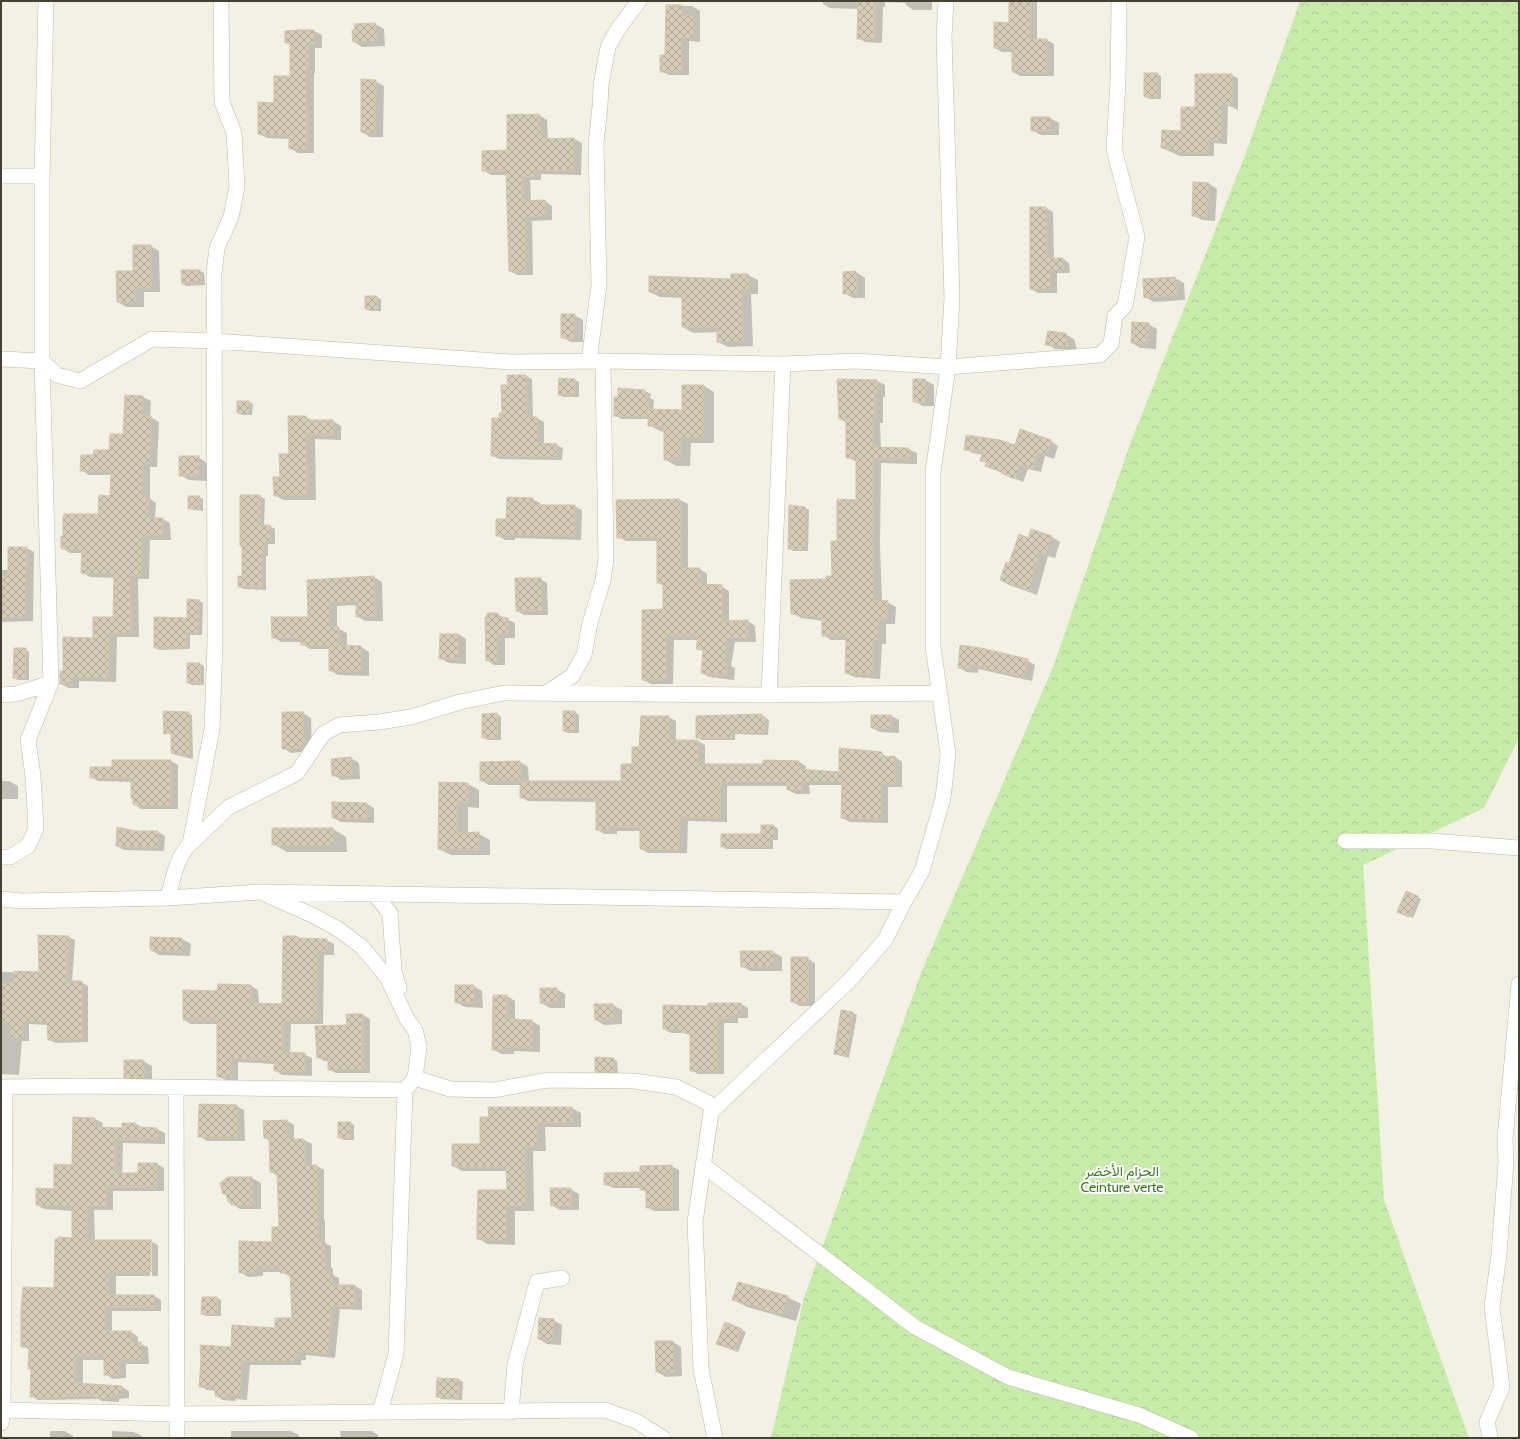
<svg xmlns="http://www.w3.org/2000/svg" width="1520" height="1439" font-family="Cabin,Vazirmatn,sans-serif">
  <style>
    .forest { fill: url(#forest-crowns) }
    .shadow { fill: #0003 }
    .building { fill: url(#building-cross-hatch); stroke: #d1c6ab }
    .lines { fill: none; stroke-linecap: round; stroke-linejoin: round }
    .minor-casing { stroke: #bfb9a6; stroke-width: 16 }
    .minor { stroke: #fff; stroke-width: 15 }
    .labels { text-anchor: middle; stroke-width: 4; stroke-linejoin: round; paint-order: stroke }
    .park-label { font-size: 14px; fill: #3c7b23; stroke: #fff }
  </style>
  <defs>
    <pattern id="forest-crowns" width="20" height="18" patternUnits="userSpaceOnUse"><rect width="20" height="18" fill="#c7eba9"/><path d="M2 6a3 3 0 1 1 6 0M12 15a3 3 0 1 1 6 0" fill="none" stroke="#accb92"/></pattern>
    <pattern id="building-cross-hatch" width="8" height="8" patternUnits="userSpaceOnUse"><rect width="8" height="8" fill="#d6cdb8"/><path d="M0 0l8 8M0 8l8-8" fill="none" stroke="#afa896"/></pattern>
  </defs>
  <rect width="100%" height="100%" fill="#f3f0e4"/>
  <path class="forest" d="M1300,1H1519V738L1484,808L1363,865L1384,1200L1469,1438H771L804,1298L921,973L1053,667L1130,444L1246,153Z"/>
  <path class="shadow" d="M823,1H932V10H913L906,5V3L885,2V7H883L882,43L865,42L858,38V9L830,8L823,4Z
    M1010,1H1037V40H1047L1054,44V76H1020L1013,72V52H1002L995,48L1010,24Z
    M667,6H692L700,11V42L689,41V75H669L661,71L666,56Z
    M375,24L384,29L385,46L362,47L354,42L356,31Z
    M314,31L322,35V48H315V73H314V153H298L290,148V139L267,138L259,134L291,77V45L286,42V32Z
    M1157,74L1161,76V99H1149L1145,96Z
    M1231,75L1238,78V110L1228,105L1227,144L1214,143V156H1180L1162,148L1182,132Z
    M375,81L384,86L383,137H370L362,132Z
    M539,115L547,120L548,140L574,139L582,143L581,175L541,174V180H530L531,201H545L552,206V220L532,221L533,275H517L510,271L507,175H491L483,170L508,151Z
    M1050,118L1059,123V135H1041L1032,130Z
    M1208,183L1217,189L1215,221L1202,220L1193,215Z
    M1046,208L1053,212L1054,259H1063L1069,263L1070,273H1057V293H1038L1031,289Z
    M151,246L159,251L160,292H144V307H126L118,302L134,272Z
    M200,271L204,273L205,285L186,286L182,283Z
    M856,272L865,278V298H853L844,293V273Z
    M748,275L758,280V294H751L753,346L728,347L718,342V332L693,333L683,327V298L660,297L650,292L732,280Z
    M1175,278L1184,283L1185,300L1154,302L1145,297L1144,280Z
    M377,297L381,299V311H370L366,309Z
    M574,315L583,320V342H571L562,337Z
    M1148,324L1157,329L1156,349L1140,348L1132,343Z
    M1065,334L1074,339L1077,350L1055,349L1047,344Z
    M526,376L532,379L533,418H537L544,422V444L556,445L563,448L562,460L499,459L492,455L500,419L504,414L509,386Z
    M560,379L575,380L579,382V397H563L559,395Z
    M914,380H925L934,385V406H923L914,401Z
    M877,381L885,385V397H883V423H880L881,448L908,449L917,453V464L881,463L880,545L882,601L887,602L896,607L895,624H886V644H882L880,679L854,677L846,673L847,640H831L823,635V621L801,618L792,613L827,580L833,577L838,542L857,501V462L847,457V423L840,419Z
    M704,386L714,392V443H691L690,466H676L665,459V432L660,431L649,425V419H621L615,415L645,391L651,394L650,398L654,400L653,410L683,411Z
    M125,396L143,397L151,401L150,417L159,422L157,467H150V499L156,503L155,519H162L170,523L171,540H150L149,579H138L139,637H117L116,682L79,681V688H69L61,684L64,672L114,618L115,578L90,577L82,572L83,553H70L62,548L64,537L99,515L111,497L112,475H89L81,470L94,456L110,451L124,435Z
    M249,402L253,404L252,415H242L238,413Z
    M306,417L313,421H333L341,426V440L315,439L316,500H283L275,495Z
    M1020,431L1051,441L1058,446L1054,459L1045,456L1041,472L1028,469L1023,482L986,466L987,463L982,460L983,455L973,453L965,449L1015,447Z
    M198,457L207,463V481L189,480L180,475Z
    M241,496H260L265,499L264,526H270L275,529V544H268V556H266V590L244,589L239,587L243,577Z
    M189,497H199L203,499V511L193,510L189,508Z
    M532,499L540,503V506H574L582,510L581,540L515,538V540H505L497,535L507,520Z
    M680,500L688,504V569H700L707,574V586H721L729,591V622L748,621L755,626L756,642H735L731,666L735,668L734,680L709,677L702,673L704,652L697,648L698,640H674L673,684H651L643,680L664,610V586L658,583V541H626L618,537L617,501Z
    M805,508L809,510L808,551H793L789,548Z
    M1031,531L1052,537L1060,542L1055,558L1048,556L1037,595L1009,585L1001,580L1010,564L1029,539Z
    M26,548L34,552L33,621L1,622V570H9Z
    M374,577L382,582L383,621H365L357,616V605L337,606V628L347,633V647H361L369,652V676L338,675L330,670V649H310L302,644V642H281L273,637L309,618L308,581Z
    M540,579L547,583L548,615H524L517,611Z
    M199,601L203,603L202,635H190V649L159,650L155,647L188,619Z
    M497,614L515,623V638H505V665H494L487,660Z
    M458,634L466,639V664L449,663L440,658Z
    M961,647L1027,660L1035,665L1032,681L978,669V673L967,672L959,668Z
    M25,649L29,652V680H18L14,677Z
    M200,664L204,666V685H192L188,683Z
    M575,712L579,715V733H568L564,731Z
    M188,713L192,715L193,759L176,755L172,753V735L165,733Z
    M303,713L311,718L312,751L291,753L283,748Z
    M497,714L501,717V740H487L483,737Z
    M761,715L769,720L768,735L735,734V740H701L697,737Z
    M872,716H891L899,720V733L880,732L872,728Z
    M668,717L676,721V741H698L705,745V765H761L799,762L806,766V771L840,774L881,753L889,758L895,757L902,762V787H888V823L850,822L842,818L843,785H809L810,794H796L788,790V786H727V822L688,821L687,853H648L641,849V831H617V834H604L597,829V802L528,801L521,797V785H489L481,780L520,762L528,767L529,782H622L633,765L640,748Z
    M351,758L359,763L360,779L341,780L333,775Z
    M171,761L178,765V809H141L134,804L132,782L98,781L91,777L113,768Z
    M1,781H9L18,786V799H1Z
    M440,783L468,784L479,790V808L468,807V834H479L490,840V855H451L439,849Z
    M367,804L374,808V823L341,822L333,818Z
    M774,826L778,829V840H773V849H726L722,846L762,835Z
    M333,829L346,837L347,852H287L273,844Z
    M136,832H158L165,836L164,851L124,850L117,846Z
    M1417,897L1421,899L1413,918L1403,913Z
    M68,937L75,940L72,982H81L88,986V1042L56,1043L49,1040V1025L29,1024V1041H22L19,1075L1,1074V972L40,973Z
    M297,937L301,939L326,940L334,944V955H324L323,1024H291L290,1053L304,1054L312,1058V1076L282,1075L275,1070V1064L238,1062V1081L226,1080L218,1076V1024H191L184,1020L218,992L251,986L258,990L259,1004L283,1005Z
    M182,939L191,944L190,956L159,955L151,950Z
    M773,952L782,957V971H750L742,966Z
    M807,958L815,963V1006H800L792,1002Z
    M473,986L482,991L483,1008L465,1007L456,1002Z
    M556,989L565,994V1008H550L541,1003Z
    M507,996L515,1001V1021H532L540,1026V1052L514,1051V1054H501L493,1049Z
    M741,1004L748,1008V1018H738V1023H724V1074H698L691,1070V1036L685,1033H671L664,1029Z
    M613,1005L622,1010V1024L604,1025L596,1020Z
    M853,1013L857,1015L849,1058L835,1054Z
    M363,1015L370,1019V1073H336L329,1070V1061H324L317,1057L348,1026Z
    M613,1059L617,1061L618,1073H600L596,1071Z
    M143,1061L152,1066V1082H134L125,1077Z
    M236,1106L244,1110L245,1141H207L199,1136Z
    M572,1108L581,1113V1127H545L546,1151H533L534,1211H515V1245L487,1244L478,1238L508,1191L507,1171H462L453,1166L481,1146V1118Z
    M74,1118L95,1119L103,1123L102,1128L123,1129V1124H136L143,1128L157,1129L165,1133V1144L123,1143L122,1174H139L157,1164L164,1168V1191H113V1210H94L95,1241H150L158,1245V1276H152V1243H150V1276H116V1296H154L161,1300V1311H112V1332H131L138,1337V1343L148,1347L149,1364H126V1378L113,1379L105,1374V1360H83V1384L122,1387L129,1391V1398L119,1399V1402L101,1401L99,1399L38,1400L31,1396L32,1370L29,1368L30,1350L22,1346L55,1289L73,1239V1211L44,1209L37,1205L55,1190L73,1166Z
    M287,1121L294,1125V1140H304L312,1144V1166H317L324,1170V1220L325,1221V1243L331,1246V1267L333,1269V1275L339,1278V1286H355L362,1290V1310L340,1309L335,1358L306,1355V1360H301V1365H250L247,1400L236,1399L235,1401L223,1400L216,1396V1391L207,1390L200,1386L232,1348L276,1329L293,1319L292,1277L289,1276L281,1272H263V1276L248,1277L240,1272L273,1243L280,1228L278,1176L271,1172L270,1141L265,1138Z
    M350,1123L354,1125V1140H343L339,1137Z
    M671,1166L679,1170V1211H654L647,1207V1193L641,1188H613L605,1184Z
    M252,1178L261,1183V1209H240L229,1202Z
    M570,1189L579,1194V1210H560L552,1205Z
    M787,1297L801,1304L796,1321L747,1307L734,1300Z
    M217,1298L221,1300V1316H206L202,1314Z
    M553,1320L562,1325L561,1345L547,1344L539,1339Z
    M742,1330L746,1332L738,1352L721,1345Z
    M673,1342L681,1347L682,1376L666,1377L657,1372Z
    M438,1379L459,1380L463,1382L462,1400L441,1399L437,1396Z
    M50,1431H65L73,1436V1438H50Z
    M112,1431L134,1432L142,1436V1438H112Z
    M231,1431H291L299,1435V1438H231Z
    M340,1431H372L378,1435V1438H341Z"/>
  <path class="building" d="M858,1H876L875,39H857Z
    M1009,1H1031L1030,39H1047V73L1012,72V48H994V22L1009,23Z
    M666,5H682V16H693V38H681L682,72H660V55H665Z
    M375,23L377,41L353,42L352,30H355L354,24Z
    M299,30H314V44H308V69H306L307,149H289V135L258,134V102L274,103V76H290V43H285V31Z
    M1144,73H1158L1157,97H1144Z
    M1195,74H1232V107L1222,102L1221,141L1208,140V153L1173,152V149L1161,148L1162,130L1181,131V107H1195Z
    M361,79L376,80L375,133L361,132Z
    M524,114V115L539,114L541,138H543V139L574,138L573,171L534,170V176L523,177L524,201L545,200V216L525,217V272L509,271L506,171H482V151L507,150V115Z
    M1031,117H1050V131H1031Z
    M1193,182L1209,183L1207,217L1192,216Z
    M1030,207H1046L1047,258H1063V270H1050V289H1030Z
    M133,245H151V288H135V302H117L116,271H133Z
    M181,270H200L201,283L182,284Z
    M856,271L857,293L843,294V272Z
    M731,274H748L749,289H742L743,341L717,342V327H682V293L649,292V276L731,279Z
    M1175,277L1177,295L1144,298L1143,279Z
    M365,296H377V310L365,309Z
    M561,314H575L574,338H561Z
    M1132,322L1149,323L1147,344L1131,343Z
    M1048,331L1066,333L1068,346L1045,345Z
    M507,375H526L527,417H537L538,443L557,444L556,457L491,456L492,418H499V413H502L501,385H508Z
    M559,378L575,379V396L558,395Z
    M837,379L877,380V393H875V419H872L873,447L909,448V459H873L872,540L874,600L888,601L887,620H878V640H873L872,675L845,673L846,639H845V636H822V618L791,614L790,580L826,579V576H832L831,541H837V499L856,500V458H846V419H839Z
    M913,379H925V402H913Z
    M682,385H704L703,437H680V460H664V426H648V409L682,410Z
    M618,388L645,390V395H648V417L614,416V397H618Z
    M125,395L143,396L142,416H151L150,463H143L142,497H148V518H163V535L142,536L141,575H130L131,633H109L108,678L72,677L71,684H60V671H63V637L93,638V617H113L114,574L81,573L82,549H61V536H63V516H64V514H98L99,495L110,496L111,471H80L81,455H93L94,450H109L110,434H123Z
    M237,401H249V414L237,413Z
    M288,416H306V420H333V435H306L307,495L274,496L273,477H280L279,454H289Z
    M1020,429L1051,440L1046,455L1037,452L1033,469L1020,465L1015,479L1001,473L1002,472L985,466L986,462L980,461L983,452L964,450L966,435L1000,440L1015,445Z
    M179,456H199L198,476H179Z
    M240,495H260V525H270V542H264L263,554H262V587H238V576H242V546H240Z
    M188,496H199L200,509H188Z
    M507,497L533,498V505H575L574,536L507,534V536H496V519H506Z
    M680,499L681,568H700V584L722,585V621L748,620V638H727L724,663H727L726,676L701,673L703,650L696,649L698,636H666V680H642V610L663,609V583H657V537L617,538L616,500Z
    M789,505L805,507V550L788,549Z
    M1031,529L1052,536L1046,554L1039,552L1029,591L1000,580L1006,562L1009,563L1019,534L1028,538Z
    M8,547H27L25,617H1V576H8Z
    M374,576L375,616L356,617V601L330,602L329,627H339V645L361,646V671H329V645H301V638H272L271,617H308L307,580Z
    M515,578H541L542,611H516Z
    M187,599L199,600L198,633H186V648H154V617L187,618Z
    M487,613H498V617L508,618V634H497V661H486L485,617H487Z
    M440,634H458V659H439Z
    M960,645L981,648L1028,659L1024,677L970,665V669L958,668Z
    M14,648H26L25,678H13Z
    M187,663H200L201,683H187Z
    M163,711L189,712V757L171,753V733L164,734Z
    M563,711H575V732L563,731Z
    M282,712H303L304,746L303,748L282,749Z
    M497,713V738H482V714Z
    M762,714V717H765L764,733L732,732V738H696V716Z
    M871,715H891V729L871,728Z
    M641,716H669V740H698V764H763V760L799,761V769L839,772V748L882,752V757L895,756V784L881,783V819L841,818L842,783H839V781L802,782V790H787V782H720V818L680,817L679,850L640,849V827H609V830H596V798H520V781H621V764H632V747H639Z
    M351,757L352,775L332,776L331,759Z
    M112,760H171V805H133V798H131V778H90V767H112Z
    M520,761V780L480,781V762Z
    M439,782L468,783V802L457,801L456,833L479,832V849H438Z
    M332,802L367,803V819L332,818Z
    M761,825H774V838H770L769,847H721V834H761Z
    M117,827L136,831H158V847L116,846Z
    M272,828H333L334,845H272Z
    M1406,891L1418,896L1409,917L1397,912Z
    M38,935L69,936L66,981H82V1039L48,1040L47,1022L23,1021L22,1038H10L11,1022H1V983H14V971L39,972Z
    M283,936H297V938L327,939V951H317L316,1020L284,1021L282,1052L305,1053L304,1072L274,1071V1061L231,1058V1077H217V1020H183V990L217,991L218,984L251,985V1003L282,1004Z
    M150,937L182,938V951L150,950Z
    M740,951H773V966L741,967Z
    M791,957H808V1003L791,1002Z
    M455,985H474V1003H455Z
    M540,988H557V1003H540Z
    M493,995H507V1019L532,1020V1048L506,1047V1050H492Z
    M708,1003H741V1014L731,1015V1019H717V1071H690V1033H682V1030L663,1029V1005L708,1006Z
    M594,1004H613L614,1020H595Z
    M841,1010L853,1012L846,1056L834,1054Z
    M346,1014H363L364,1069L328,1070V1057L317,1058L315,1026L347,1025Z
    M595,1057L614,1058V1072H595Z
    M124,1060H144V1078H124Z
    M199,1104L237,1105V1137H198Z
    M488,1107H572V1123L537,1122V1147H524L525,1206H506V1241L477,1239V1220L478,1190H507L506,1167L452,1166V1144H480V1117H489Z
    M73,1117L95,1118V1127L122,1128V1123H136V1127L157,1128L158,1140L115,1139V1173H138V1163H157L156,1188L106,1187V1206H87V1240H151V1272H108V1295H154V1308L105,1307V1331H131V1342H141V1360H119V1375H104V1356H76L75,1383L122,1386V1395H111V1398L93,1397V1395L65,1396V1397H30L31,1369H28L29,1347H21V1310L23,1287L54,1288L55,1239H58V1237L72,1238V1206L36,1205V1188L54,1189V1164L72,1165Z
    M287,1120V1139H304L305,1165H317V1216H318V1241H324V1263L326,1264V1273H332V1285H355V1306H332L328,1354L299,1351V1356H294V1361H242L240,1396L228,1395V1397L215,1396V1388L199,1387L201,1359L200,1345L231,1347L232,1325L275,1328V1318H292L290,1273H280V1268H256V1272L239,1273V1241L272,1242V1227H279L277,1172H270L269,1138H264L263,1121Z
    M338,1122H351L350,1138H338Z
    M672,1165V1207L646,1208V1190H640V1185H604V1173L640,1172V1166Z
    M228,1177H252V1205H231V1202H228L226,1194H223L220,1183Z
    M550,1188H571V1206H551Z
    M738,1282L788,1296L782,1314L732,1300Z
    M202,1297H217V1314H201Z
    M539,1318L554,1319L552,1341L538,1339Z
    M725,1322L742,1329L734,1350L716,1344Z
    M655,1341H673L674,1372H656Z
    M437,1378L459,1379V1398L436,1397Z"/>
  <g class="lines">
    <defs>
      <path id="minor" d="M46,1L42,176V361L51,683
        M1,176H42
        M1,359L42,361L57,375L80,381L152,339L215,341L511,362L603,361L783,364L856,361L948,367L952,298L944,37L946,1
        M589,361L599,285L596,143L600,107L601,85L608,47L618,29L639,1
        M545,694L572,676L584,655L590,623L603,580L606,559L603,361
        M1,695L16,694L51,683L28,740L33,776L36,829L28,846L10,857H1
        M769,695L783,364
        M1345,841H1432L1519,848
        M190,844L229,807L297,773L323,734L339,725L379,722L411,717L460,702L504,693L769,695L939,693
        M374,894L390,913L394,971L399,988
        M168,898C173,880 176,857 190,844L212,729L215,642L214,273L217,248L231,217L237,187L234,133L222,102L221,1
        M1,899L22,901L168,898L259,892L904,902
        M415,1078L450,1089L494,1090L548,1080L634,1081L676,1087L716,1107
        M1,1087L81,1086L405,1090L415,1078L419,1046L415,1030L407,1019L387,977L362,947L338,929L312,915L267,895
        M176,1087L177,1438
        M703,1165L915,1327L1008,1377L1139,1415L1191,1438
        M1,1410L178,1414L605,1410L636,1421L663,1438
        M380,1412L396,1354L405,1090
        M511,1412L515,1365L537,1282L562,1278
        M1,1423L3,1410L5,1087
        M715,1438L701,1369L695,1222L711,1112L849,981L885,940L904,902L922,871L943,798L948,754L933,646V472L948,367L1100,355L1111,344L1115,316L1125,306L1137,237L1114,149L1118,82L1119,1
        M1490,1438L1487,1422L1502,1387L1492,1307L1499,1254L1506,1162L1505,1139L1519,984"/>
    </defs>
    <use href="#minor" class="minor-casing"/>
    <use href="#minor" class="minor"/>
  </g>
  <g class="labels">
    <g class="park-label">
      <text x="1122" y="1176">الحزام الأخضر<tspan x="1122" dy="16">Ceinture verte</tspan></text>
    </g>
  </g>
  <rect width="1520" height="1439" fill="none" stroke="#464033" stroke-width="4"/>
</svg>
